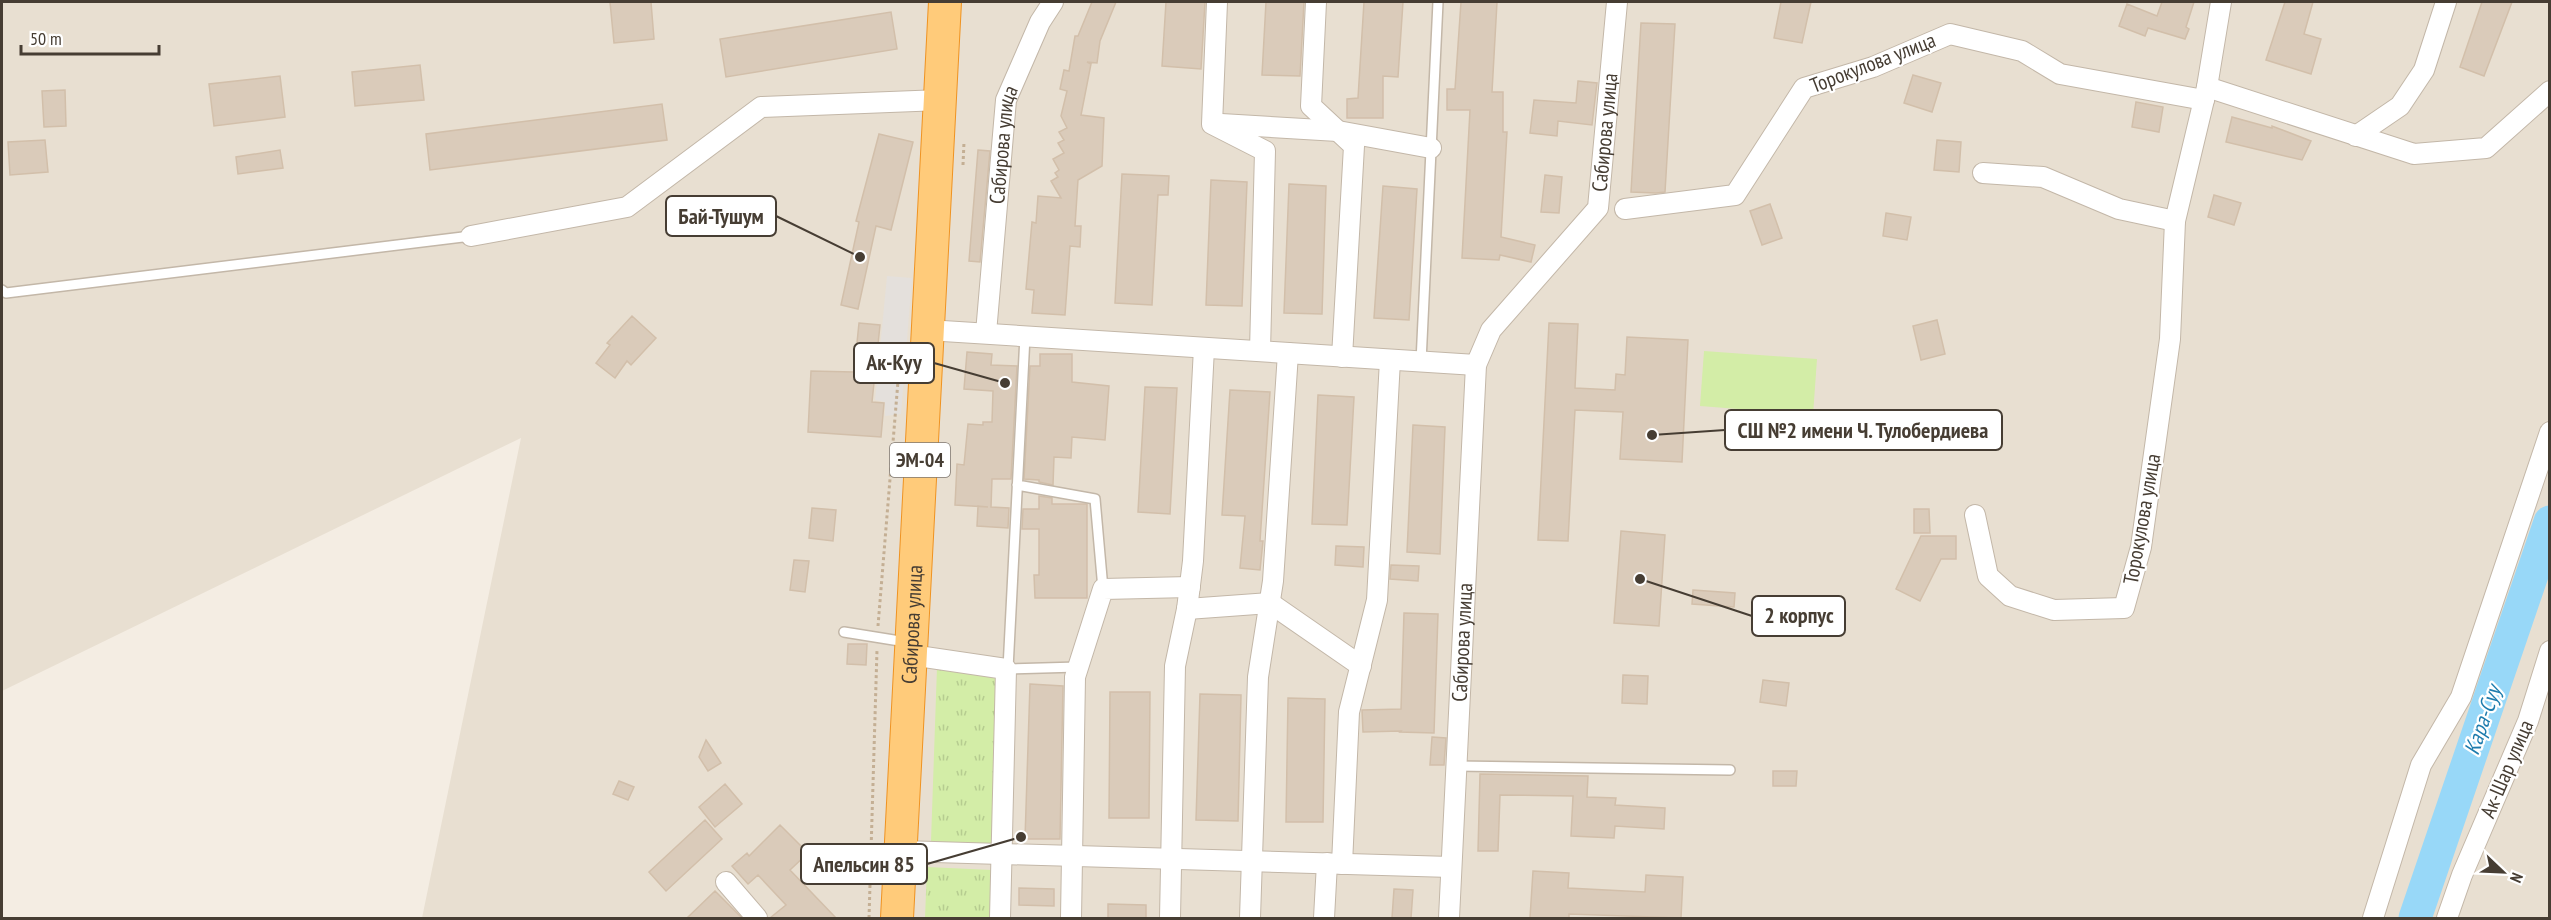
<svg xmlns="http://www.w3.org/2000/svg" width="2551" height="920" font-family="'PT Sans Narrow',sans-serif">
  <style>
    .residential { fill: #e8dfd1 }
    .grass { fill: url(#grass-tufts) }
    .garden { fill: #d3eda7 }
    .parking { fill: #e4e0dc }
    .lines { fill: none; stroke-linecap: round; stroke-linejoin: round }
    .river { stroke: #98d8f8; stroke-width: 33 }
    .building { fill: #dacbba; stroke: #d2bfaa; stroke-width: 1.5 }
    .service-casing { stroke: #c3b7a8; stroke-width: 12 }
    .minor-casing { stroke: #c3b7a8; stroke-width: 22 }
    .trunk-casing { stroke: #ef9322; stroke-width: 34 }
    .path { stroke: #c4af94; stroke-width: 3; stroke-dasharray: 3 3; stroke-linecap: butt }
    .service { stroke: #fff; stroke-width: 9 }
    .minor { stroke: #fff; stroke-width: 20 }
    .trunk { stroke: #ffcb7a; stroke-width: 32 }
    .labels { text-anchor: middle; stroke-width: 4.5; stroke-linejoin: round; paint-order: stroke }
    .shield { fill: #fff; stroke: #7e7770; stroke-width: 1.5 }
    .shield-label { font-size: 20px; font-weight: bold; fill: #463d33 }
    .street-label { font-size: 21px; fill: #463d33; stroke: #fff }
    .water-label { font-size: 22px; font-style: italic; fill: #1e7cad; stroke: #fff }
    .leader { fill: none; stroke: #463d33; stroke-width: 2 }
    .callout-dot { fill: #463d33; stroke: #fff; stroke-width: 2 }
    .callout { fill: #fff; stroke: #463d33; stroke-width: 2 }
    .callout-label { font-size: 22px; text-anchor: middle; font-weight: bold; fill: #463d33 }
  </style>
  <defs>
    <pattern id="grass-tufts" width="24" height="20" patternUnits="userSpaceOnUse" patternTransform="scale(1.5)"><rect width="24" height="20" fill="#d3eda7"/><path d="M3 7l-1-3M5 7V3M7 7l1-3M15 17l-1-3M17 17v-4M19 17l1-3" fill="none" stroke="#b6cc90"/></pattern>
  </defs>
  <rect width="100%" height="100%" fill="#f4ede3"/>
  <path class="residential" d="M2,2H2549V918H422L521,438L2,691Z"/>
  <path class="grass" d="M937,667L998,679L992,847L931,841Z
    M927,867L992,870L991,918H925Z"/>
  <path class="garden" d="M1704,351L1817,359L1813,415L1700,406Z"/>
  <path class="parking" d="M887,276L912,278L901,414L885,416V402L875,400Z"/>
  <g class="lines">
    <path class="river" d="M2415,918L2550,522"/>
  </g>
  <path class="building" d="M610,2H651L654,39L614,43Z
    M1092,2H1116L1100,41L1097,63L1087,62L1091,64L1081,115L1104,118L1102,166L1078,180L1075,226H1081L1080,247L1070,246L1065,315L1032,313L1034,290L1026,289L1032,222L1036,223L1038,196L1061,198L1051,181L1058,177L1055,173L1059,170L1053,159L1064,153L1058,143L1064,140L1059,132L1067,128L1061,116L1067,91L1060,89L1064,70L1069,71L1075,36H1078Z
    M1166,2H1205L1201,69L1162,66Z
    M1266,2H1304L1300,76L1262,75Z
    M1364,2H1403L1398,77L1383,76V118H1347V99L1358,98Z
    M1461,2H1497L1492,92H1503V132H1507L1501,237L1535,245L1531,262L1500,255L1499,260L1462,258L1470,110H1447V89H1455Z
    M1781,2H1811L1802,43L1774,38Z
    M2162,2H2194L2186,27L2189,29L2185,39L2148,28L2145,36L2119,26L2127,4L2157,16Z
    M2285,2H2313L2304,34L2321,39L2311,74L2266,60Z
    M2482,2H2512L2484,76L2460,67Z
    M891,12L897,49L726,77L720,39Z
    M1641,23L1675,24L1665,192L1656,193L1631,192Z
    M420,65L424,100L355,106L352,72Z
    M1913,75L1941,83L1932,112L1904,103Z
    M280,76L285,117L214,126L209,84Z
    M1578,81L1597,83L1592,125L1558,121L1557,136L1530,133L1534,100L1576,103Z
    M65,90L66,126L44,127L42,91Z
    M2136,102L2163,107L2159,132L2132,127Z
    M662,104L667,140L430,170L426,134Z
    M2232,117L2272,128V126L2311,141L2302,160L2226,142Z
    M879,134L913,142L891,230L876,226L858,309L841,305L859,222L856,221Z
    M45,140L48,172L10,175L8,142Z
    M1937,140L1961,142L1959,172L1934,170Z
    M280,150L283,168L238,174L236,157Z
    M978,150L990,151L980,262L969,261Z
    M1122,174L1169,176L1168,195H1158L1152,305L1115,303Z
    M1545,175L1562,177L1559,213L1541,212Z
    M1211,180L1247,182L1242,306L1206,305Z
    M1289,184L1326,186L1322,314L1284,313Z
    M1383,186L1417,189L1409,320L1374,318Z
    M2214,195L2241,203L2234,225L2208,217Z
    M1770,204L1782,238L1762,245L1750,211Z
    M1886,213L1911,217L1907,240L1883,236Z
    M632,316L656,338L631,365L627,361L615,378L596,363L610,345L607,343Z
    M1937,320L1945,354L1921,360L1913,326Z
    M859,323L880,325L872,402L884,403L881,437L808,432L811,371L854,372Z
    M1549,323L1578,324L1575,388L1615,390L1616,374L1625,375L1627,337L1688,340L1682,462L1620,459L1623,412L1575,410L1568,541L1538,540Z
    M967,352L992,354L991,365L1017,366L1011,479H992L991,507L1009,508L1008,528L977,526L978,506L988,507L955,505L957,464L964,465L968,424L983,425V422H992L993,391L964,389Z
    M1040,354H1072V382L1109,386L1105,440L1072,437L1071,458L1054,457L1053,485L1039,482V480L1024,479L1030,366H1040Z
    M1145,387L1177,388L1170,514L1138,512Z
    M1230,390L1270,392L1260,541H1263L1260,570L1240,568L1245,516L1222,515Z
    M1318,395L1354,397L1347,525L1312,524Z
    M1413,425L1445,427L1440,554L1407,552Z
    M1039,496L1052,498V504H1087V598H1035L1034,575H1039V529H1022L1023,509H1039Z
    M812,508L836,510L833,541L809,538Z
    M1914,509H1929L1930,533H1914Z
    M1621,531L1665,535L1659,626L1614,623Z
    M1921,536H1956V559H1941L1920,601L1896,589Z
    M1336,546L1364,547L1363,567L1335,565Z
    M794,560L809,561L805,592L790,590Z
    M1391,565L1419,566L1418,581L1390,579Z
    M1693,590L1735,593L1734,607L1692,604Z
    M1404,613L1438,614L1434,733L1400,732L1401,731L1363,732L1362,710L1401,709Z
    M848,644H867L866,665L847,664Z
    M1623,675L1648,676L1647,704L1622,703Z
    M1763,680L1789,683L1786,706L1760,702Z
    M1030,684L1063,686L1060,839H1025Z
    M1110,692H1150L1149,818H1109Z
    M1200,694L1241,695L1238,821L1196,820Z
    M1288,698L1325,699L1323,822H1286Z
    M1432,737L1446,738L1444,765H1430Z
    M706,740L721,763L708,771L699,757Z
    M1773,771H1797L1796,786H1773Z
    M1480,774L1588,776L1587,797L1616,798L1615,805L1665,808L1664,829L1615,826L1614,838L1571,836L1573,796L1500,795L1498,851H1478Z
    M619,781L634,787L628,800L613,794Z
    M725,784L742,804L715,827L699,807Z
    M705,820L722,839L666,891L649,872Z
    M780,825L808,853L790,870L836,918H770L786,905L758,875L748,884L732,866L747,853L749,856Z
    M1533,871L1569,873L1568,888L1645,892L1646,875L1683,877L1681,918L1569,914V918H1530Z
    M1019,888L1054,889V906L1019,905Z
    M1394,889L1413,890L1411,918H1392Z
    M715,891L742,918H687Z
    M1108,904L1146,905V918H1108Z"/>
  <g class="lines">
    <defs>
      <path id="service" d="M2,290L6,293L471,236
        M1421,362L1438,2
        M1017,485L1095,499L1103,589
        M844,632L906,642
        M1006,669L1078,667
        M1008,669L1025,336
        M1456,766L1730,770"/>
      <g id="minor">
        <path d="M1217,2L1212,124L1265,151L1260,351"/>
        <path d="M1316,2L1311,106L1354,146L1342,357"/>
        <path d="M2207,87L2414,154L2486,148L2550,91"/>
        <path d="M1221,124L1338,131L1431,148"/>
        <path d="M2356,136L2400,106L2424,70L2446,2"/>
        <path d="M1983,173L2043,177L2119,209L2175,221"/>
        <path d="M1625,209L1735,195L1804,88L1873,67L1950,34L2022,51L2060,74L2204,100"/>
        <path d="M471,236L627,207L761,107L941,100"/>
        <path d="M927,330L1476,365"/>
        <path id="s1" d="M986,333L1006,100L1040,22L1053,2"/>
        <path d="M1975,515L1988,576L2010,596L2054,610L2124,608L2141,547L2170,339L2175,221L2207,87L2221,2"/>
        <path d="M1187,609L1270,603L1361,666"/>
        <path d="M911,655L1006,669L1000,918"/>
        <path d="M901,851L1451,867"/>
        <path d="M1342,864L1349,712L1377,600L1390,360"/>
        <path d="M726,882L757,918"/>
        <path d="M1071,918L1075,677L1103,589L1190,587"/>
        <path d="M1170,918L1175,666L1187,609L1193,561L1204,348"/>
        <path d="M1250,918L1258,677L1273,581L1288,353"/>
        <path d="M1324,918L1327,863"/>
        <path id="s2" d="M1449,918L1476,365L1491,330L1598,208L1617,2"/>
        <path d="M2373,918L2421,765L2461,697L2550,432"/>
        <path d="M2447,918L2462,875L2528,721L2550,651"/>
      </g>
      <g id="trunk">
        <path id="s3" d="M897,918L945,2"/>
      </g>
    </defs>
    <use href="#service" class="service-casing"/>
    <use href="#minor" class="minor-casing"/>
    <use href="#trunk" class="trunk-casing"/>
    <path class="path" d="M963,165L964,142
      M878,626L898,381
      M869,918L877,650"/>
    <use href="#service" class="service"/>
    <use href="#minor" class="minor"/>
    <use href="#trunk" class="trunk"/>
  </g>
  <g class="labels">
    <rect class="shield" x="890" y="443" width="60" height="34" rx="4.5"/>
    <g class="shield-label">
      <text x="920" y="467">ЭМ-04</text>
    </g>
    <g class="street-label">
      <text transform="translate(1873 63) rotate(-21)" y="7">Торокулова улица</text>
      <text dy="7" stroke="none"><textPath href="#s2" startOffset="830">Сабирова улица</textPath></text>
      <text dy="7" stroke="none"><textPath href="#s1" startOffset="189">Сабирова улица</textPath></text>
      <text transform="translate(2142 519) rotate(-80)" y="7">Торокулова улица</text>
      <text dy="7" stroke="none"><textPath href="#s3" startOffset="294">Сабирова улица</textPath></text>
      <text dy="7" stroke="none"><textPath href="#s2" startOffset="276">Сабирова улица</textPath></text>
      <text transform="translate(2507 769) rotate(-67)" y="7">Ак-Шар улица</text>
    </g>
    <g class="water-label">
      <text transform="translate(2482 720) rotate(-71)" y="8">Кара-Суу</text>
    </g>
  </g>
  <path class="leader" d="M860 257L776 216M1005 383L934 363M1652 435L1725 430M1640 579L1752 616M1021 837L927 864"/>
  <g class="callout-dot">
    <circle cx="860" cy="257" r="6"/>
    <circle cx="1005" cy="383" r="6"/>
    <circle cx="1652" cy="435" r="6"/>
    <circle cx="1640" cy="579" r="6"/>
    <circle cx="1021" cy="837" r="6"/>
  </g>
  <g class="callout">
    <rect x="666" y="196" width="110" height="40" rx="6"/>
    <rect x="854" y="343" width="80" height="40" rx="6"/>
    <rect x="1725" y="410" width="277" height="40" rx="6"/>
    <rect x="1752" y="596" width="93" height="40" rx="6"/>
    <rect x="801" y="844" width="126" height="40" rx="6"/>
  </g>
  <g class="callout-label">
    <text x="721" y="224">Бай-Тушум</text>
    <text x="894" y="370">Ак-Куу</text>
    <text x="1863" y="438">СШ №2 имени Ч. Тулобердиева</text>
    <text x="1799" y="623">2 корпус</text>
    <text x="864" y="872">Апельсин 85</text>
  </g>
  <rect width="2551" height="920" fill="none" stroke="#463d33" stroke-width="6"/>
  <g transform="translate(2503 872) rotate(113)" stroke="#ffffff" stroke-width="4.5" paint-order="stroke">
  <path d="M0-4.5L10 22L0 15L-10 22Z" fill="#463d33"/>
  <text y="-9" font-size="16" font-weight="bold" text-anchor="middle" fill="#463d33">N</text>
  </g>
  <path d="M21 45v9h138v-9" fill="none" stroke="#463d33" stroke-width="3"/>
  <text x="30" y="45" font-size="18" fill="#463d33" stroke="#ffffff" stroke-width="4.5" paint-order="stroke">50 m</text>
</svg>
